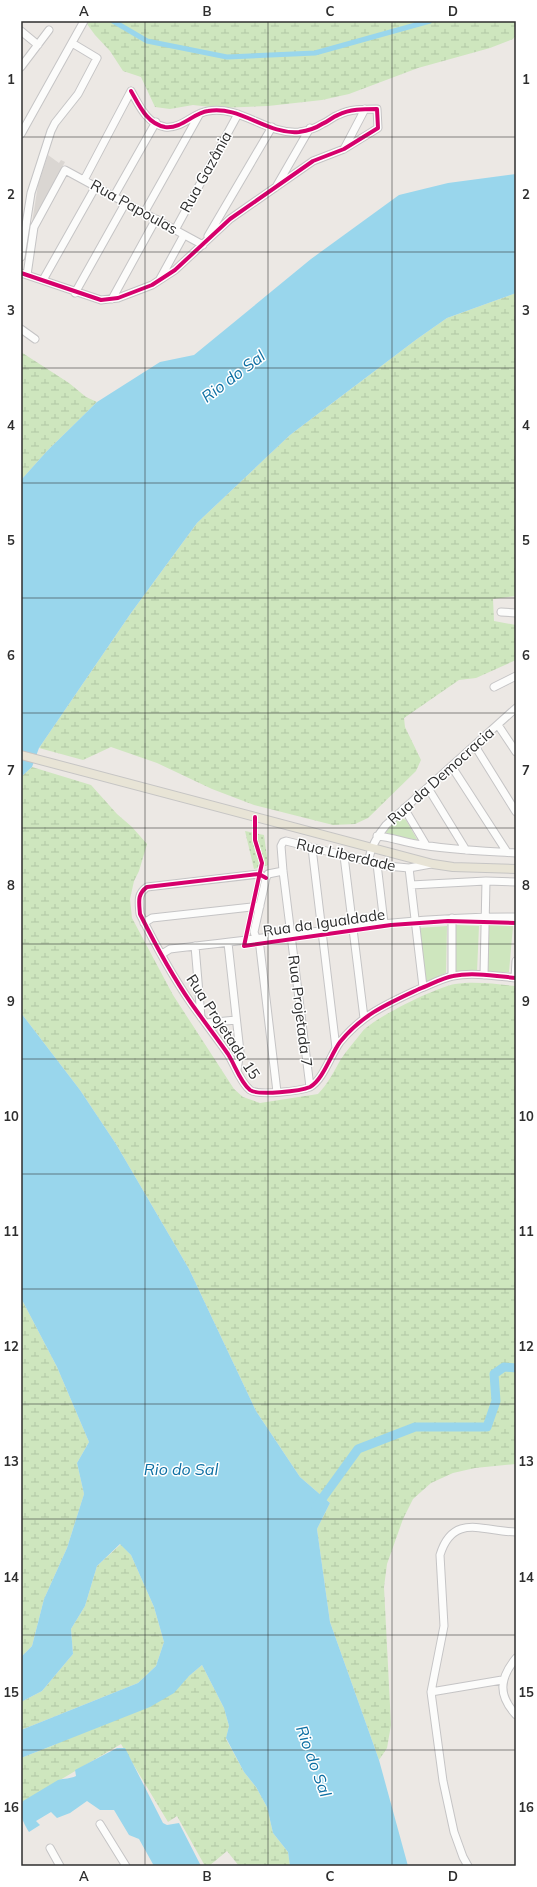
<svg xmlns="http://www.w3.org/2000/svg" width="537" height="1887" font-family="Mulish,sans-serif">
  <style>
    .grass { fill: #cee6be }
    .wetland { fill: url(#wetland-marsh) }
    .park { fill: url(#park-dots) }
    .plaza { fill: #dad6d2 }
    .water { fill: #99d6ec }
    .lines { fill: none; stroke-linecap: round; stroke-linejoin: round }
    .canal { stroke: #99d6ec; stroke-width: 5 }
    .river { stroke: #99d6ec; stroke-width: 9 }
    .minor-casing { stroke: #c5c4c5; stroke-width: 9 }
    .major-casing { stroke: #c6c5c4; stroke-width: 10 }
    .minor { stroke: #fcfcfb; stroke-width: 7 }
    .major { stroke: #e8e4d6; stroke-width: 8 }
    .cycleway-casing { stroke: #fff; stroke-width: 6 }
    .cycleway { stroke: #d6006c; stroke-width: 4 }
    .grid { fill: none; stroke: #2e2e2e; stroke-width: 1; stroke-opacity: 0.55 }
    .labels { text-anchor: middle; stroke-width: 3; stroke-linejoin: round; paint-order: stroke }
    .street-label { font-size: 15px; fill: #2e2e2e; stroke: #fff }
    .water-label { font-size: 16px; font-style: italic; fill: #0d6fa3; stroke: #fff }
    .neatline { fill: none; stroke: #2e2e2e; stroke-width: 1.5 }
    .grid-label { font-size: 13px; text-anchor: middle; font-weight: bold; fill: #2e2e2e }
  </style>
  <defs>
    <pattern id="wetland-marsh" width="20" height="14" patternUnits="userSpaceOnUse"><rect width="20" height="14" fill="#cee6be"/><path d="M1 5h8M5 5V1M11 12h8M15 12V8" fill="none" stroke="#b1c6a4"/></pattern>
    <pattern id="park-dots" width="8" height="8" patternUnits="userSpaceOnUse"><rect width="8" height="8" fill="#cee6be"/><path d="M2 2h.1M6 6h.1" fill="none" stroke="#b1c6a4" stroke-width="1.8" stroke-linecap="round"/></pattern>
  </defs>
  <rect width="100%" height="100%" fill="#ece8e4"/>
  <path class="grass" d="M400,818L406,820L418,841L383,832L396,820Z
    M488,924L513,926L509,972L486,973Z
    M456,925L479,926L477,972L455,971Z
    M447,926L446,973L426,982L419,928Z"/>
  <path class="wetland" d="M89,21H516V35L513,39L490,48L418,68L349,94L322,100L268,106L220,108L193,105L170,109L155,107L141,77L123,71L110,51L95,35L87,24Z
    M516,293V596L493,599L494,621L516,625V660L476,678L459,680L404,718L405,727L421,760L416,771L368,818L355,824L333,825L254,805L212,789L157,763L111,747L83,760L39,748L131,613L197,523L290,435L417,339L447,318Z
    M21,352L69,383L86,397L97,402L47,451L21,480Z
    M32,767L91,785L117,814L132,827L147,844L139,871L134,881L130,899L132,918L173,995L234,1089L243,1097L260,1103L318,1094C328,1084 334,1071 341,1059C347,1050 355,1041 362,1032C373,1018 437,987 455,984C475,981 496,984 516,986V1464L475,1468L453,1473L431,1483L413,1499L403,1519L387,1564L384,1587L391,1725L387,1748L379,1760L330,1622L317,1529L330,1503L300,1477L256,1411L189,1269L116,1144L80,1090L21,1013V777Z
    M21,1298L57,1367L89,1442L77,1463L84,1494L67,1548L44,1599L32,1646L21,1657V1457L22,1454L21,1447Z
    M121,1544L131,1555L154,1607L164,1642L156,1666L138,1683L21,1730V1702L42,1691L73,1654L71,1629L85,1606L97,1566Z
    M202,1665L224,1708L229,1726L226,1739L244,1772L256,1787L267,1807L273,1833L288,1852L290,1866H239L227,1851L209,1866H205L177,1816L168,1822L121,1744L21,1803V1758L54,1745L189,1676Z"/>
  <path class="park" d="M245,831L264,835L268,865L254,869Z"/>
  <path class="plaza" d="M48,155L59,163L61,160L65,162L32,223L38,185Z"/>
  <path class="water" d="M516,174V293L447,318L417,339L290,435L197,523L131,613L39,748L32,767L21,777V480L47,451L97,402L160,362L194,355L311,259L399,195L448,183Z
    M21,1013L80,1090L116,1144L189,1269L256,1411L300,1477L330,1503L317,1529L330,1622L379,1760L408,1866H290L288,1852L273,1833L267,1807L256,1787L244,1772L226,1738L229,1726L224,1708L202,1665L189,1676L174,1693L150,1707L21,1758V1730L138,1683L156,1666L164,1642L154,1607L131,1555L120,1544L97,1566L85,1606L71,1629L73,1654L42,1691L21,1702V1657L32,1646L44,1599L67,1548L84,1494L77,1463L89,1442L57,1367L21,1298Z
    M117,1748H125L163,1823L167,1825L179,1823L201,1866H154L139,1839L129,1835L114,1810H100L87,1801L70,1813L57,1818L51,1812L36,1821L40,1825L29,1832C23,1822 18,1813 23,1801L58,1780C65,1778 70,1779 76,1776L75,1770Z"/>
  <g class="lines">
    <path class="canal" d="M113,21L147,41L227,57L315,53L430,21"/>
    <path class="river" d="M316,1507L358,1449L415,1427H487L496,1401L494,1374L504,1367L516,1368"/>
    <defs>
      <path id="minor" d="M21,31L38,45
        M21,67L49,30
        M21,134L84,21
        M344,149L365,109
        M84,180L131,91
        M276,187L310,128
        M114,196L156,122
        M144,213L199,115
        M175,230L238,114
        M208,236L272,127
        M21,257L31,193L51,131L55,123L78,94L97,58L72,43
        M21,273L101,300L118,298L152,285L175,270L230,219L313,161L344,149L378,128L377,109C363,109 350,109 338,115C332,117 328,122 322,124C316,128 306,131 299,132C267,135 240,105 208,111C193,113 182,129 165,127C147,124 139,105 131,91
        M27,275L34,227L65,170L203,245
        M160,279L184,235
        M43,280L96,186
        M75,293L126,202
        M112,299L156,219
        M21,329L35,339
        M501,612L516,613
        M494,687L516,676
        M498,725L516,752
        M475,746L516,812
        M452,767L507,852
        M428,788L466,850
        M404,808L426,845
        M377,836C391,837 403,842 416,844C449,850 483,851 516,853
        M312,848L336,1048
        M344,856L364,1018
        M368,862C371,847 376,837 386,825L516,708
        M377,864L384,923
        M409,868L423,987
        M266,878L259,874L147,887C137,894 139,902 140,914C154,942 173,977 191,1003C203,1020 216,1037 228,1054C235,1065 240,1082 250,1090C258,1096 301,1091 310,1087C323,1080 331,1054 340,1042C363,1014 387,1004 419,989C430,985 442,978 453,976C472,972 496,976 516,978
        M411,885L486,881L516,882
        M144,923L152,918L260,906
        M256,938L254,932L266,878L268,874L283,871
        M259,939L277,1092
        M228,943L240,1052L237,1070
        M195,946L201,1017
        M162,954L170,949C285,937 400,916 516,917
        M484,975L486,881
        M452,976V918
        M515,978L516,961
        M206,1023L236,1020
        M310,1087L283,871L281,846L283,842L286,841L387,866L409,868L431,864
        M516,1658C499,1679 498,1695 516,1715
        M431,1692L502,1680
        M100,1824L126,1866
        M50,1848L60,1866
        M468,1866L463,1857L454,1832L443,1781L431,1692L444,1626L440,1555C453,1512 484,1532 516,1532"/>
      <path id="major" d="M21,755L433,864L453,867L516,869"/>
    </defs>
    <use href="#minor" class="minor-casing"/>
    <use href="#major" class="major-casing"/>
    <use href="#minor" class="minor"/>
    <use href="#major" class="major"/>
    <defs>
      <path id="cycleway" d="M21,273L101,300L118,298L152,285L175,270L230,219L313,161L344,149L378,128L377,109C363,109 350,109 338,115C332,117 328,122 322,124C316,128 306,131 299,132C267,135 240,105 208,111C193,113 182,129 165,127C147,124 139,105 131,91
        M255,817V840L262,863L244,946L391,925L448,921L516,923
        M266,878L259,874L147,887C137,894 139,902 140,914C154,942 173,977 191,1003C203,1020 216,1037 228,1054C235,1065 240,1082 250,1090C258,1096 301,1091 310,1087C323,1080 331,1054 340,1042C363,1014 387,1004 419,989C430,985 442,978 453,976C472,972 496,976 516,978"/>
    </defs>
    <use href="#cycleway" class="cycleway-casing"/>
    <use href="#cycleway" class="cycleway"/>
  </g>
  <path class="grid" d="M145,21V1866M268,21V1866M392,21V1866M21,137H516M21,252H516M21,368H516M21,483H516M21,598H516M21,713H516M21,828H516M21,944H516M21,1059H516M21,1174H516M21,1289H516M21,1404H516M21,1519H516M21,1635H516M21,1750H516"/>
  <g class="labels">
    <g class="street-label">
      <text transform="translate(206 172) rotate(-61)" y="5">Rua Gazânia</text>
      <text transform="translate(134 207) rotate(29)" y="5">Rua Papoulas</text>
      <text transform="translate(441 776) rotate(-42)" y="5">Rua da Democracia</text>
      <text transform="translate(346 855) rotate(13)" y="5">Rua Liberdade</text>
      <text transform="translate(324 923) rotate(-8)" y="5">Rua da Igualdade</text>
      <text transform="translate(300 1011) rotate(83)" y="5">Rua Projetada 7</text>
      <text transform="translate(223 1027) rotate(57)" y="5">Rua Projetada 15</text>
    </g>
    <g class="water-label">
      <text transform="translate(233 376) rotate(-37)" y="6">Rio do Sal</text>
      <text x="181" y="1475">Rio do Sal</text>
      <text transform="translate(314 1761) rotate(70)" y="6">Rio do Sal</text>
    </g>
  </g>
  <rect width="537" height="1887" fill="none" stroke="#ffffff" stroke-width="44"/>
  <rect x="22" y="22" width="493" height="1843" class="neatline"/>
  <g class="grid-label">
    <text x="84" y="16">A</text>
    <text x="207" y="16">B</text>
    <text x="330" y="16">C</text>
    <text x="453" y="16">D</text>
    <text x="11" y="84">1</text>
    <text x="526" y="84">1</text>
    <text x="11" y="199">2</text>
    <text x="526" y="199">2</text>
    <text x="11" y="315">3</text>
    <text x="526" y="315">3</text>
    <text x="11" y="430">4</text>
    <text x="526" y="430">4</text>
    <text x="11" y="545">5</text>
    <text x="526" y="545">5</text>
    <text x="11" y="660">6</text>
    <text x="526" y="660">6</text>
    <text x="11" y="775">7</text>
    <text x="526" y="775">7</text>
    <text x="11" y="890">8</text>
    <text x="526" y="890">8</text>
    <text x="11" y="1006">9</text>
    <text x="526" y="1006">9</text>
    <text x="11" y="1121">10</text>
    <text x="526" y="1121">10</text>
    <text x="11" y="1236">11</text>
    <text x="526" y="1236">11</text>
    <text x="11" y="1351">12</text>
    <text x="526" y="1351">12</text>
    <text x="11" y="1466">13</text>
    <text x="526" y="1466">13</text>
    <text x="11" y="1582">14</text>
    <text x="526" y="1582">14</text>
    <text x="11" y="1697">15</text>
    <text x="526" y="1697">15</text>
    <text x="11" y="1812">16</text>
    <text x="526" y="1812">16</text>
    <text x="84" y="1881">A</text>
    <text x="207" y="1881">B</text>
    <text x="330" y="1881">C</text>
    <text x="453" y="1881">D</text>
  </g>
</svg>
